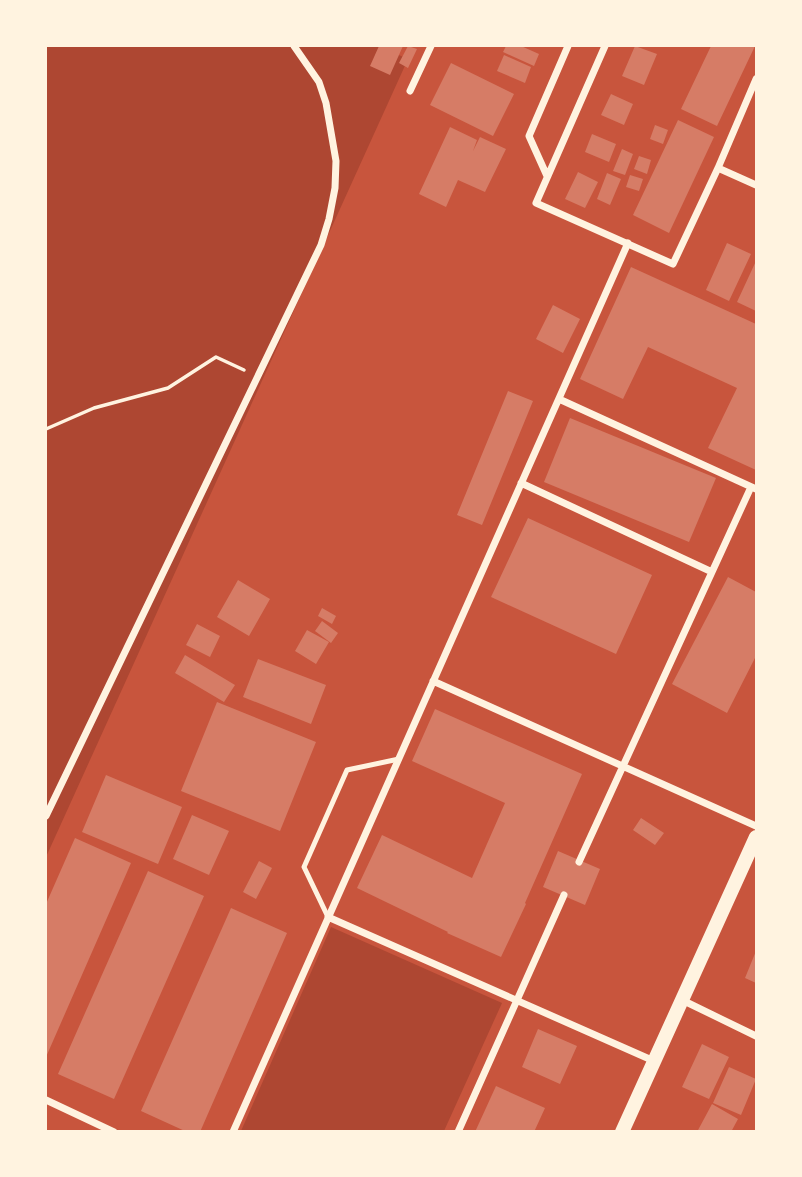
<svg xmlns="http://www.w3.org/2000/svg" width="802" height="1177" font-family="'Fira Sans',sans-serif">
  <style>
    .green { fill: #ae4732 }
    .building { fill: #d67c66 }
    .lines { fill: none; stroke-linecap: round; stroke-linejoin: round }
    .path { stroke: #fff3e0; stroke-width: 3.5 }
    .service { stroke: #fff3e0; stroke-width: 5 }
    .minor { stroke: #fff3e0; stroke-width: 7 }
    .secondary { stroke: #fff3e0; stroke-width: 14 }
  </style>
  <rect width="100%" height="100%" fill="#c8553d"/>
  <path class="green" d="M46,46H378L408,59L46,857Z
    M331,927L502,1003L444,1131H241Z"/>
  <path class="building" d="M379,46H403L390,75L370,66Z
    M408,46L417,49L408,68L399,63Z
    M506,46H521L539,54L534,66L503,52Z
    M635,46L657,54L644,85L622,76Z
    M711,46H755L717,126L681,109Z
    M504,55L531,67L525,83L497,71Z
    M451,63L514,94L493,136L430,105Z
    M611,94L633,104L624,125L601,115Z
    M678,120L714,137L669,233L633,215Z
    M655,125L668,130L663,144L650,139Z
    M450,127L477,140L473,151L480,137L506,149L485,192L458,180L446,207L419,194Z
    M592,134L616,144L609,162L585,152Z
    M622,149L633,154L625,175L613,171Z
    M639,156L651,160L647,174L634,169Z
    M578,172L598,182L585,208L565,199Z
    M607,173L621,179L610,205L597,199Z
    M630,175L643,179L639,191L626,187Z
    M727,243L751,254L729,301L706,290Z
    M756,261V311L737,302Z
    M631,267L756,324V470L708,448L737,388L648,347L623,399L580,379Z
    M553,305L580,319L563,353L536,339Z
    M508,391L533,401L482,525L457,515Z
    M570,418L716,478L689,542L544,482Z
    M528,518L652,575L616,654L491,597Z
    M728,577L756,592V656L727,713L672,684Z
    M238,580L270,599L249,636L217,617Z
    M322,608L336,616L332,624L318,616Z
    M322,621L338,633L331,643L315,631Z
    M197,624L220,636L210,657L186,645Z
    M307,630L329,642L316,664L295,651Z
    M185,655L235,685L224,702L175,673Z
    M258,659L326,685L311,724L243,697Z
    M217,702L316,742L280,831L181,791Z
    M435,709L582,774L525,903L526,904L501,957L447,933L448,932L357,888L382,835L472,878L505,803L412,761Z
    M106,775L182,807L158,864L82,832Z
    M192,815L229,831L209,875L173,859Z
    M641,818L664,833L655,845L633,830Z
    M75,838L131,863L46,1057V904Z
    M558,851L600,869L585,905L543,887Z
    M259,861L272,868L256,899L243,892Z
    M148,871L204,896L114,1099L58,1074Z
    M231,908L287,933L200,1132H187L141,1111Z
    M756,951V983L745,978Z
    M538,1029L577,1046L560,1084L522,1067Z
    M702,1044L729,1057L709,1099L682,1087Z
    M729,1067L756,1079L741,1115L713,1103Z
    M496,1086L545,1108L534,1132H475Z
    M712,1104L738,1119L731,1132H697Z"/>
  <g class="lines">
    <path class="path" d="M46,429L94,408L168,388L216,357L244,370"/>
    <path class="service" d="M328,917L304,867L347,770L399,759"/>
    <path class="minor" d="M605,46L536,203L673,264L718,168L756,79
      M410,91L431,46
      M718,168L756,185
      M547,176L529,136L568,46
      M559,399L756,489
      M521,483L712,572
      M433,681L756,826
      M46,816L321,245L329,219L335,188L336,161L326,103L319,82L294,46
      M579,862L751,487
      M328,917L654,1061
      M682,1000L756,1036
      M46,1100L114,1132
      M233,1132L628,243
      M458,1132L564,895"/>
    <path class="secondary" d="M622,1132L756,837"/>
  </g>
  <rect width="802" height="1177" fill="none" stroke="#fff3e0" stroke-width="94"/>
</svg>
